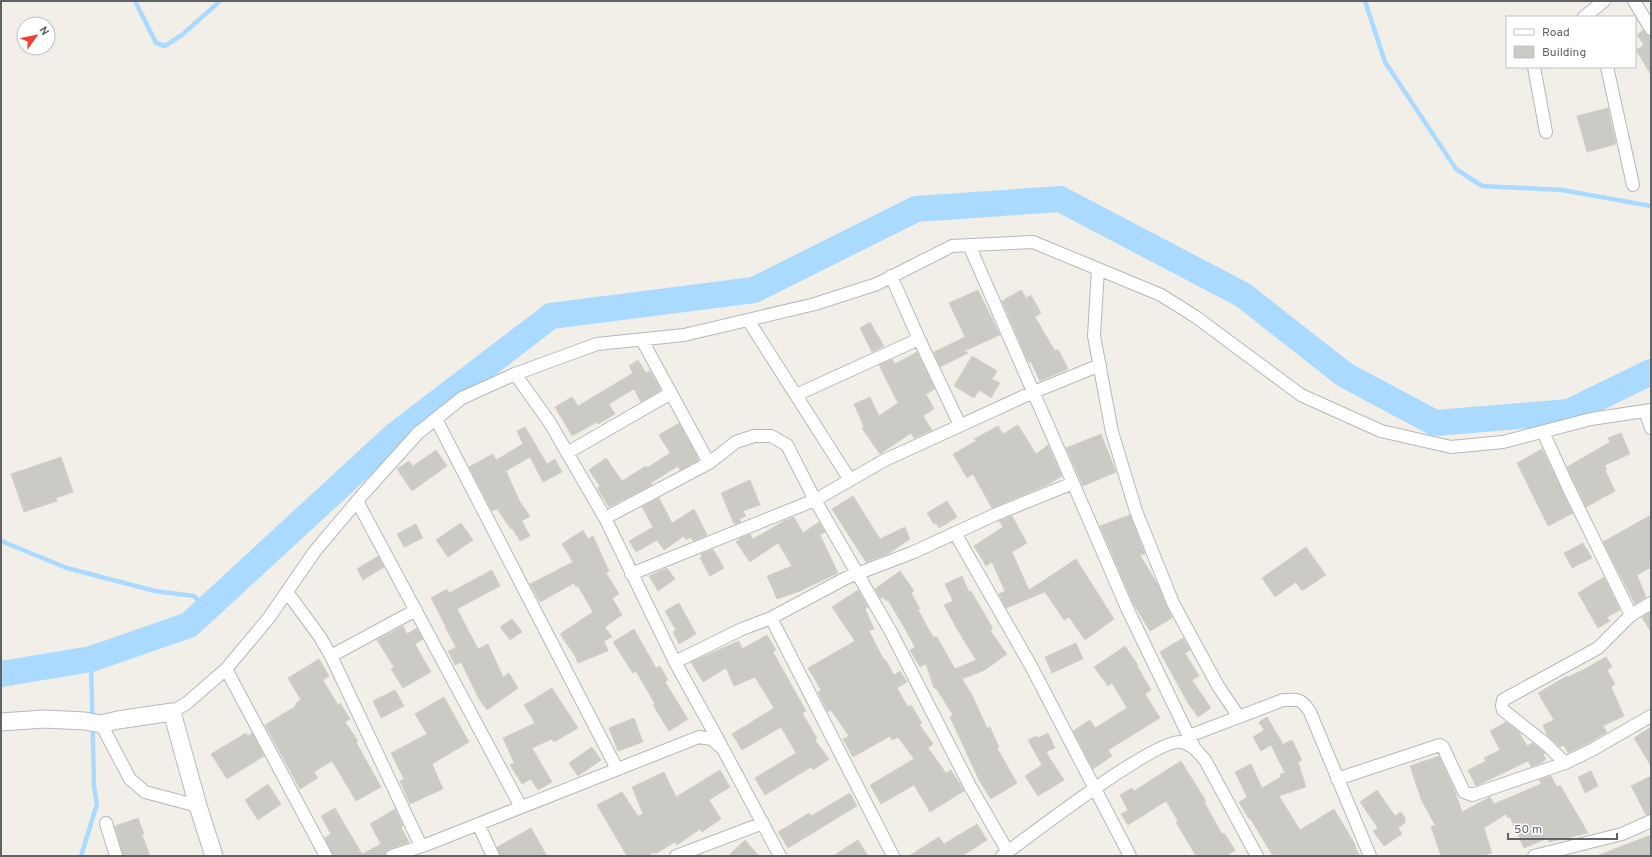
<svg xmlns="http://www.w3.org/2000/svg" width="1652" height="857" font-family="Overpass,sans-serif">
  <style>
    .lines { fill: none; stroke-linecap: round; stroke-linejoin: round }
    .stream { stroke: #aadaff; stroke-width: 4.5 }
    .river { stroke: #aadaff; stroke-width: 26 }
    .building { fill: #cccac5; stroke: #d6d1c6 }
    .street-casing { stroke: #b5b8bc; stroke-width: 14 }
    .secondary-casing { stroke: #b6babf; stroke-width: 19 }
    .street { stroke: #fff; stroke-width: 12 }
    .secondary { stroke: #fff; stroke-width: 17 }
  </style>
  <rect width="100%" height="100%" fill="#f1efe8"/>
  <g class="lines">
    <path class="stream" d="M135,1L156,43L165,46L182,35L220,1
      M1365,1L1385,62L1456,169L1482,186L1562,190L1651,206
      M1,541L67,568L155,591L194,596L206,609
      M81,856L97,804L94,787L91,659"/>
    <path class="river" d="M1,674L91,659L189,625L395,435L551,316L754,290L916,209L1060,199L1243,295L1345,375L1435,423L1569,412L1651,372"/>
  </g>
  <path class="building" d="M1643,30L1647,35L1651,36V75L1636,50L1644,45L1637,35Z
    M1608,108L1616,144L1587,152L1577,116Z
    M978,290L1000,335L964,351L968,353L940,367L934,352L965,337L949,303Z
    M1021,290L1026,298L1031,295L1041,313L1035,317L1055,351L1058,349L1068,369L1040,381L1031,362L1030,363L1027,359L1002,301Z
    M870,322L884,346L872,352L860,328Z
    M917,352L935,389L926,394L934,409L923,416L932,430L914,438L911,433L880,454L862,428L864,427L854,404L870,397L879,416L898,403L879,365L892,359L895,364Z
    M972,356L997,371L992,379L1000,383L991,398L979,390L974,398L954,386Z
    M638,360L646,373L650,371L661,390L641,402L634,389L609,404L615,414L598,424L597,422L572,436L555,407L572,397L578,406L633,373L629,366Z
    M679,423L699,460L680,470L678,466L651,483L652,485L609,507L597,488L600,486L589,470L606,458L622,481L646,466L647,468L670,453L659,435Z
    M1018,425L1036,454L1048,445L1062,476L1049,484L992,508L973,474L967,478L953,454L976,441L974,439L998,426L1003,434Z
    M525,427L547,464L555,459L562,472L543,482L530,457L506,471L520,502L530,516L522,521L530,536L520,541L512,528L511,529L497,509L492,511L469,467L493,454L496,460L523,444L517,431Z
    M1621,433L1630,454L1605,465L1607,469L1605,470L1615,491L1586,507L1567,467L1610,442L1608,438Z
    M1101,434L1116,472L1083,486L1066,448Z
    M1542,449L1573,513L1548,526L1517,463Z
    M436,450L447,466L412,491L397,469L409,461L413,466Z
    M61,457L73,492L56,498L57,501L24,512L11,474Z
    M750,480L760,505L743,511L746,516L739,519L741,522L734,524L721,493Z
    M853,496L880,539L905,527L910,539L888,554L866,562L832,509Z
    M659,498L672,523L694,509L707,535L693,541L691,537L686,540L684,536L664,550L657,540L636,552L629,541L653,527L642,507Z
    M947,501L957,517L939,528L936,523L934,524L927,513Z
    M1130,515L1145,554L1140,555L1158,585L1172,618L1150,631L1133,603L1100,526Z
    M1651,515V567L1637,575L1646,597L1635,604L1603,542Z
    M1012,516L1027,543L1012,552L1029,590L1076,559L1114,619L1085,640L1069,617L1064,620L1045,592L1006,608L999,594L1005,591L992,562L986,566L974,546L1003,527L999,521Z
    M794,517L803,533L819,522L825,532L820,535L838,573L800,591L777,599L767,576L792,566L778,543L750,562L736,542L740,538L750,534L753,539L784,521Z
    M461,523L473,540L448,557L436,540Z
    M416,524L423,538L404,547L397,534Z
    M583,530L588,539L593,536L609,571L606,573L619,594L612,598L622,615L605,627L612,637L604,641L608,651L578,663L575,656L560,634L593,612L578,586L576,587L574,583L540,602L530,584L573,562L562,544Z
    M1583,543L1592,558L1572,568L1564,553Z
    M1306,547L1326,575L1302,591L1296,582L1275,597L1262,578Z
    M713,549L724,568L710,576L700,558L702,557L701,554Z
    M378,556L384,567L363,580L357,569Z
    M667,568L675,579L658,591L649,576Z
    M492,570L500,586L457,609L478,649L488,644L503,677L509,673L518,688L487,710L479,699L461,662L455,665L448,651L456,647L445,627H446L431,598L447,589L449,593Z
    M900,571L914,591L911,593L920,609L918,610L933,637H937L955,669L976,660L957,629L944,605L953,601L945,584L962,576L969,592L971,591L992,627L991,632L1007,654L985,670L962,679L972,695L987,728L990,727L999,747L997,748L1017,783L991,799L980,782L961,741L950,717L953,715L936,688H934L926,664L920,667L910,650L915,647L904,627L888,600L886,601L883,597L881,599L875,589Z
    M1604,577L1620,610L1607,617L1610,621L1598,628L1578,593Z
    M858,590L868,607L865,609L874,629L869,631L884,660L885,659L894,675L900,671L907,682L897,688L908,707L911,705L922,723L919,724L933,744L928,748L946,773L951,770L964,791L930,812L914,785L881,804L870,785L914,759L898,737L892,740L890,736L853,757L843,739L849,736L831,710L828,712L818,692L821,690L808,668L855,641L832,607Z
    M679,603L696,634L679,644L673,632L676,630L665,611Z
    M1651,612V632L1642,617Z
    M512,619L522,632L510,640L500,627Z
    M403,626L407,634L417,628L423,639L415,644L431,672L403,688L391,669L394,667L377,640Z
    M634,629L656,668L660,666L668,680L665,682L688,719L669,731L653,705L655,704L636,671L633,673L613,642Z
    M767,635L776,650L773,652L806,711L802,713L817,738L815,740L829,759L813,770L811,767L765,795L755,778L796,753L781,727L742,750L732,734L774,708L755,677L734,686L726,668L703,682L691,662L739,641L742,649Z
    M1183,638L1190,650L1185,653L1199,676L1192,680L1211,708L1198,717L1188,703L1160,652Z
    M1076,643L1083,659L1052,673L1045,657Z
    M1125,646L1138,665L1137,666L1151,690L1145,694L1160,718L1108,750L1112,756L1093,769L1073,731L1090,720L1095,728L1127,708L1112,683L1108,686L1094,667Z
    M1606,657L1612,667L1607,670L1615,684L1611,687L1624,716L1603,726L1607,732L1585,745L1568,753L1564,745L1560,747L1547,735L1543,725L1554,720L1538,693L1567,676L1568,677L1583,670Z
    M319,659L329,676L323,680L338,705L340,703L350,719L345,722L358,741L356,742L381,787L356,801L332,761L314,772L318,778L300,789L265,725L296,706L295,704L301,700L288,678Z
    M552,688L578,728L554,742L552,739L532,748L552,782L538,790L531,779L522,784L510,765L514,763L503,738L535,723L524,705Z
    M395,690L404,706L381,718L373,701Z
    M444,697L469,742L432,764L443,789L410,804L400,781L404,779L391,753L427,734L415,714Z
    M1267,717L1283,744L1292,740L1302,760L1298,762L1306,787L1279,796L1300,830L1334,809L1356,846L1355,847L1360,856H1273L1250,818L1249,819L1239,802L1247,797L1235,772L1251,764L1262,788L1281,777L1280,774L1285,773L1271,745L1261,751L1253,737L1264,730L1259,722Z
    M634,718L643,742L618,751L609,728Z
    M1506,722L1519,732L1527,746L1533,743L1541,750L1545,753L1543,754L1546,759L1543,761V762L1531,767L1528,761L1476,786L1468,770L1486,761L1484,758L1500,750L1490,731Z
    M1651,727V766L1634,738Z
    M246,733L248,736L252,733L264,756L227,779L211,754Z
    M1048,733L1055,748L1046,752L1064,780L1038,796L1025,776L1042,765L1028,740L1036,736L1038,738Z
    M592,747L601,760L578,776L569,763Z
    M1439,756L1454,789L1462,812L1490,797L1494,804L1541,784L1539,780L1551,776L1557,787L1560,785L1588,833L1549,842L1548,838L1524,848L1510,817L1508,818L1506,814L1484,828L1492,853L1482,856H1441L1431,827L1435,825L1421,799L1410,766Z
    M1181,761L1206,801L1204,802L1222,834L1224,833L1235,850L1227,856H1196L1176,822L1178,821L1166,801L1128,825L1121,814L1128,810L1120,795L1132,788L1134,791Z
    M720,770L730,787L709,800L721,819L702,832L700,829L677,845L675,842L655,854L654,852L647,856H627L597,805L622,792L638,816L643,814L632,787L664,772L676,797Z
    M1591,771L1598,786L1585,793L1578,777Z
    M1651,776V814L1646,815L1631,786Z
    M268,784L281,804L258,820L245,800Z
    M1377,790L1395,816L1401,812L1405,818V823L1398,828L1402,834L1384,846L1373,831L1378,828L1360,802Z
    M850,793L857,806L788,848L778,832L809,813L811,816Z
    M335,808L362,854L381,844L370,824L395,809L403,826L401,827L409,842L389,849L386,851L385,856H333L325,838L331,834L321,816Z
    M138,818L144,834L142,835L150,856H123L115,826Z
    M977,824L987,840L962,856H909L939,837L944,844Z
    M531,828L547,856H500L497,847Z
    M1651,835V856H1600L1599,855Z
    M745,840L759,856H728Z
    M858,840L868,856H833Z"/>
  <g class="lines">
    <defs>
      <path id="street" d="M1634,1L1651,29
        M1584,17L1604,1
        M1534,67L1546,132
        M1607,67L1633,185
        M969,245L1073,483
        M1098,269L1094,336L1112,432L1136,511L1173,603L1218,686L1239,717
        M891,276L919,339
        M748,320L850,480
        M642,340L709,463
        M515,374L550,423L605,518L675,662L721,745
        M796,395L919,339L960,425
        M1645,411L1651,428
        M436,419L617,769
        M1543,432L1569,489L1631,615
        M567,453L671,393
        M357,501L521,807
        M605,518L709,463L736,442L754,436H771L787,445L815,500L631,574
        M955,533L1031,666L1130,856
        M287,592L320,637L331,656L421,846
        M771,618L893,856
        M331,656L416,610
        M675,662L742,629L771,618L846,578L914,552L994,515L1073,483L1127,608L1194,747
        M226,669L326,856
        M172,712L187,703L226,669L268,619L315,551L364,493L418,433L462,398L515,374L597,344L684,335L815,304L877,284L952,246L1033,242L1161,295L1196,317L1301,395L1381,431L1451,447L1503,442L1591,419L1651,410
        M101,724L130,779L145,792L198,806
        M1189,736L1283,700C1298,699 1302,699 1310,712L1370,856
        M1565,763L1590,751L1651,716
        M1337,779L1440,745L1443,747L1464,792L1472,795L1565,763L1546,744L1503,710L1502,706L1503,700L1598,648L1631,615L1651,603
        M106,823L116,856
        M478,824L493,856
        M1008,852L970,786L891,632L815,500L885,460L1029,394L1100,365
        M392,856L428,844L699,737L712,739L723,749L780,856
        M676,856L763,823
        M1002,856C1028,837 1156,738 1181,742C1192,744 1198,752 1205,760L1257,856
        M1534,856L1622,834L1651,821"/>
      <path id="secondary" d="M1,722L44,719L85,721L101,724L118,720L172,712L198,806L214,856"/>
    </defs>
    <use href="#street" class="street-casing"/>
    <use href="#secondary" class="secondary-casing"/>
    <use href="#street" class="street"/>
    <use href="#secondary" class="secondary"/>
  </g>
  <rect width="1652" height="857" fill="none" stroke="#5f6368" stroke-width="4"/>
  <rect x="1506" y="16" width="130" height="52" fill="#ffffff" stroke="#bfc1c3"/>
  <rect x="1514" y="29" width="20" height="6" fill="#ffffff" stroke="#bfc1c3"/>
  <text x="1542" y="36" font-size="12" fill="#5f6368">Road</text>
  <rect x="1514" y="46" width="20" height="12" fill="#cccac5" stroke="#bfc1c3"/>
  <text x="1542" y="56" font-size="12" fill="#5f6368">Building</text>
  <g transform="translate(36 36) rotate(57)"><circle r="19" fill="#ffffff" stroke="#bfc1c3"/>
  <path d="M0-3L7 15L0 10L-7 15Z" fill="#ea4335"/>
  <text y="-6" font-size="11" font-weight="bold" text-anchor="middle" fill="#5f6368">N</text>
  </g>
  <path d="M1508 833v6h109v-6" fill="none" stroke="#5f6368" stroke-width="2"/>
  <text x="1514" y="833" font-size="12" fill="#5f6368" stroke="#ffffff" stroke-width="3" paint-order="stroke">50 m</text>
</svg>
